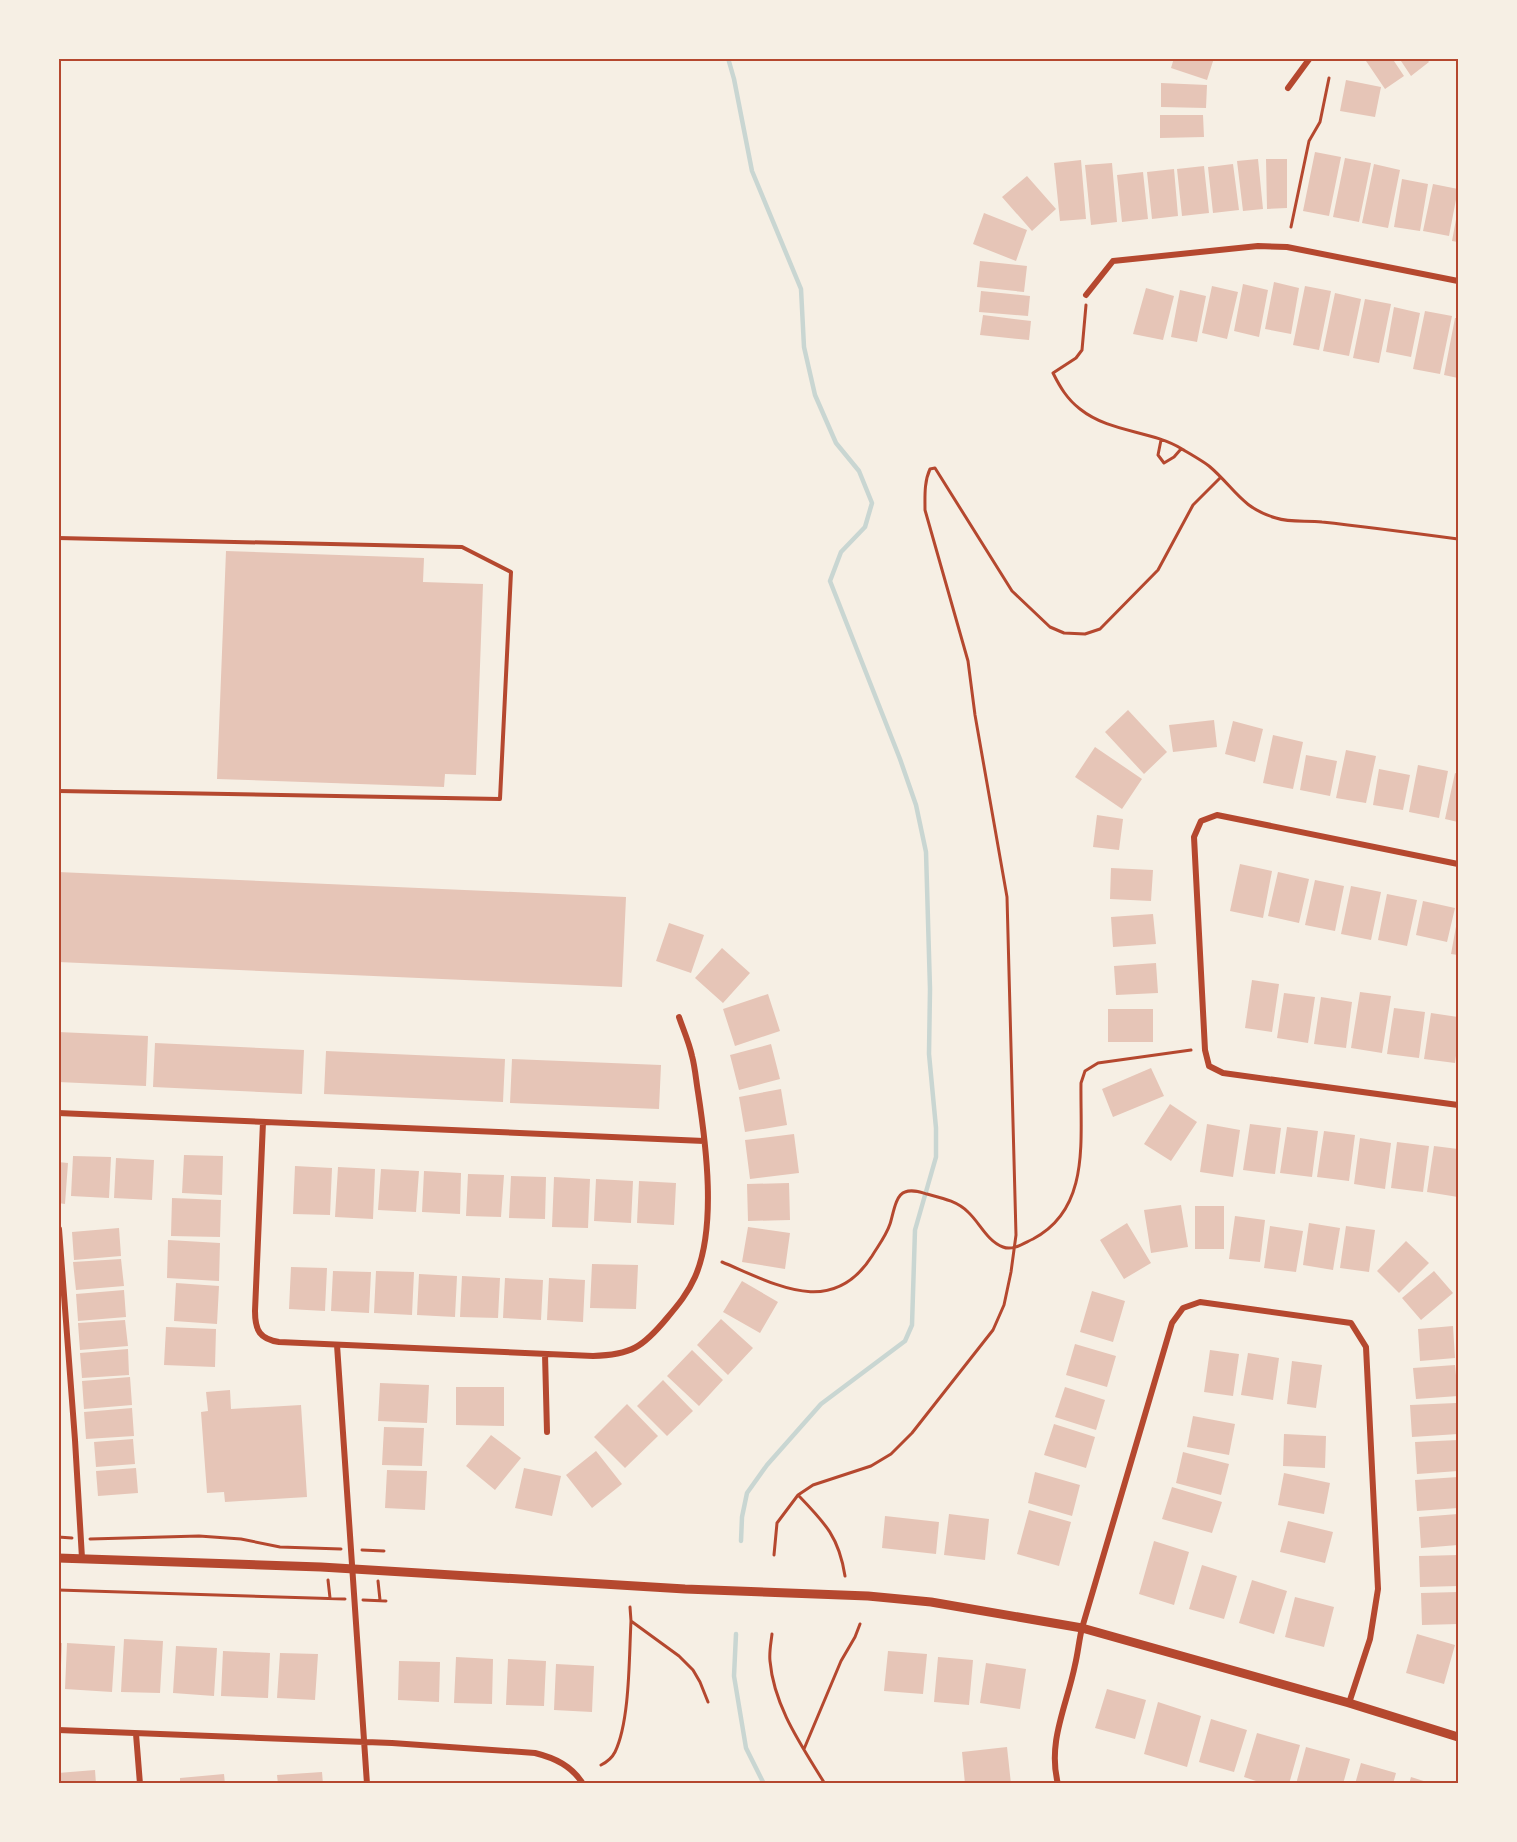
<svg xmlns="http://www.w3.org/2000/svg" width="1517" height="1842" font-family="Ubuntu,sans-serif">
  <style>
    .lines { fill: none; stroke-linecap: round; stroke-linejoin: round }
    .stream { stroke: #c9d6d2; stroke-width: 4.5 }
    .building { fill: #e6c5b7 }
    .path { stroke: #b5482f; stroke-width: 3 }
    .service { stroke: #b5482f; stroke-width: 4 }
    .minor { stroke: #b5482f; stroke-width: 6 }
    .tertiary { stroke: #b5482f; stroke-width: 9 }
    .neatline { fill: none; stroke: #b5482f; stroke-width: 2 }
  </style>
  <rect width="100%" height="100%" fill="#f6efe4"/>
  <g class="lines">
    <path class="stream" d="M728,58L734,79L752,171L801,289L804,347L815,395L836,443L859,471L872,503L865,527L841,552L830,581L900,759L916,805L926,852L930,989L929,1054L936,1128V1157L915,1230L912,1325L905,1341L821,1404L767,1465L747,1493L742,1517L741,1541
      M736,1634L734,1676L746,1748L764,1784"/>
  </g>
  <path class="building" d="M1174,58H1214L1207,80L1171,68Z
    M1364,58H1392L1404,76L1385,89Z
    M1399,58H1426L1429,62L1411,76Z
    M1346,80L1381,87L1375,117L1340,111Z
    M1161,83L1207,85L1206,108L1161,107Z
    M1160,115H1203L1204,137L1160,138Z
    M1315,152L1341,157L1329,216L1303,211Z
    M1345,158L1371,163L1359,222L1333,217Z
    M1258,159L1263,209L1243,211L1237,161Z
    M1266,159H1287V208L1267,209Z
    M1081,160L1086,219L1060,221L1054,163Z
    M1112,163L1117,222L1091,225L1085,165Z
    M1233,164L1239,210L1213,213L1208,167Z
    M1374,164L1400,170L1388,228L1362,223Z
    M1204,166L1209,213L1182,216L1177,169Z
    M1174,169L1178,216L1152,219L1147,172Z
    M1143,172L1148,219L1122,222L1117,175Z
    M1027,176L1056,209L1032,231L1002,197Z
    M1402,179L1428,184L1420,231L1394,227Z
    M1433,184L1458,189L1449,236L1423,231Z
    M984,213L1027,230L1016,261L973,244Z
    M1457,214H1458V242L1452,241Z
    M980,261L1027,266L1024,292L977,287Z
    M1274,282L1299,288L1291,334L1265,329Z
    M1243,284L1268,290L1259,337L1234,331Z
    M1212,286L1238,292L1227,339L1202,333Z
    M1305,286L1331,291L1319,350L1293,345Z
    M1146,288L1174,296L1163,340L1133,334Z
    M1180,290L1206,296L1197,342L1171,337Z
    M981,291L1030,296L1028,316L979,312Z
    M1335,293L1361,299L1349,356L1323,351Z
    M1365,299L1391,304L1379,363L1353,358Z
    M1394,307L1420,313L1411,357L1386,352Z
    M1425,311L1452,316L1440,374L1413,369Z
    M983,315L1031,321L1029,340L980,335Z
    M1455,318H1458V378L1444,375Z
    M226,551L424,558L423,582L483,584L476,775L445,774L444,787L217,779Z
    M1128,710L1167,752L1144,774L1105,732Z
    M1214,720L1217,747L1173,752L1169,725Z
    M1233,721L1263,729L1255,762L1225,754Z
    M1273,735L1303,742L1293,789L1263,783Z
    M1095,747L1142,779L1122,809L1075,777Z
    M1346,750L1376,756L1366,803L1336,798Z
    M1306,755L1337,761L1330,796L1300,790Z
    M1418,765L1448,771L1439,818L1409,812Z
    M1379,769L1410,775L1403,810L1373,805Z
    M1455,773L1458,774V822L1445,819Z
    M1097,815L1123,819L1119,850L1093,847Z
    M1240,864L1272,871L1263,918L1230,911Z
    M1111,868L1153,870L1151,901L1110,899Z
    M58,872L626,897L622,987L58,962Z
    M1278,872L1309,879L1299,923L1268,916Z
    M1315,880L1344,886L1335,931L1305,925Z
    M1351,886L1381,892L1371,940L1341,934Z
    M1387,894L1417,900L1407,946L1378,940Z
    M1423,901L1455,908L1447,942L1416,935Z
    M1153,914L1156,944L1113,947L1111,917Z
    M1457,921H1458V955L1451,954Z
    M669,923L704,935L691,973L656,961Z
    M722,948L750,973L723,1003L695,978Z
    M1156,963L1158,993L1116,995L1114,966Z
    M1252,980L1279,984L1272,1032L1245,1028Z
    M1360,992L1391,996L1382,1053L1351,1048Z
    M1284,993L1315,997L1308,1043L1277,1038Z
    M768,994L780,1031L735,1046L723,1009Z
    M1321,997L1352,1002L1346,1048L1314,1044Z
    M1394,1008L1425,1012L1419,1058L1387,1054Z
    M1108,1009H1153V1042H1108Z
    M1431,1013L1458,1017V1041L1455,1063L1424,1059Z
    M58,1032L148,1036L146,1086L58,1082Z
    M155,1043L304,1050L302,1094L153,1087Z
    M771,1044L780,1079L739,1090L730,1055Z
    M326,1051L505,1059L503,1102L324,1094Z
    M512,1059L661,1065L659,1109L510,1103Z
    M1151,1068L1164,1096L1113,1117L1102,1089Z
    M781,1089L787,1125L745,1132L739,1097Z
    M1170,1104L1197,1122L1171,1161L1144,1144Z
    M1207,1124L1240,1130L1233,1177L1200,1172Z
    M1250,1124L1281,1128L1275,1174L1243,1170Z
    M1287,1127L1318,1131L1312,1177L1280,1173Z
    M1324,1131L1355,1135L1349,1181L1317,1177Z
    M794,1134L799,1173L750,1179L745,1140Z
    M1360,1138L1391,1143L1385,1189L1354,1184Z
    M1397,1142L1429,1146L1423,1192L1391,1188Z
    M1434,1146L1458,1149V1197L1427,1192Z
    M184,1155L223,1156L222,1195L182,1193Z
    M73,1156L111,1157L109,1198L71,1196Z
    M116,1158L154,1160L152,1200L114,1198Z
    M58,1162L68,1163L65,1204L58,1203Z
    M295,1166L332,1168L330,1215L293,1214Z
    M338,1167L375,1169L373,1219L335,1217Z
    M381,1169L419,1171L416,1212L378,1210Z
    M424,1171L461,1173L460,1214L422,1212Z
    M468,1174L504,1175L501,1217L466,1216Z
    M511,1176L546,1177L545,1219L509,1218Z
    M554,1177L590,1179L588,1228L552,1227Z
    M596,1179L633,1181L631,1223L594,1221Z
    M639,1181L676,1183L674,1225L637,1223Z
    M789,1183L790,1220L748,1221L747,1184Z
    M172,1198L221,1200L220,1237L171,1236Z
    M1181,1205L1188,1247L1151,1253L1144,1210Z
    M1195,1206H1224V1249H1195Z
    M1235,1216L1265,1220L1260,1262L1229,1259Z
    M1127,1223L1151,1263L1124,1279L1100,1240Z
    M1309,1223L1340,1228L1333,1270L1303,1265Z
    M1270,1226L1303,1231L1296,1272L1264,1268Z
    M1346,1226L1375,1230L1369,1272L1340,1268Z
    M748,1227L790,1233L785,1269L742,1262Z
    M119,1228L121,1256L74,1260L72,1232Z
    M168,1240L220,1243L219,1281L167,1278Z
    M1406,1241L1429,1263L1399,1293L1377,1271Z
    M121,1259L124,1286L76,1290L73,1262Z
    M592,1264L638,1265L636,1309L590,1308Z
    M291,1267L327,1268L325,1311L289,1309Z
    M333,1271L371,1272L369,1313L331,1311Z
    M376,1271L414,1272L412,1315L374,1313Z
    M1434,1271L1453,1293L1421,1320L1402,1298Z
    M419,1274L457,1276L455,1317L417,1315Z
    M462,1276L500,1278L498,1318L460,1317Z
    M505,1278L543,1280L541,1320L503,1318Z
    M549,1278L585,1280L583,1322L547,1320Z
    M742,1281L778,1302L760,1333L723,1312Z
    M176,1283L219,1286L217,1324L174,1321Z
    M124,1290L126,1317L78,1321L76,1294Z
    M1092,1291L1125,1301L1113,1342L1080,1332Z
    M721,1319L753,1348L728,1375L697,1345Z
    M125,1320L128,1346L80,1350L78,1323Z
    M1453,1326L1455,1358L1420,1361L1418,1329Z
    M166,1327L216,1329L215,1367L164,1365Z
    M1075,1344L1116,1356L1107,1387L1066,1375Z
    M128,1349L129,1375L82,1378L80,1353Z
    M692,1350L723,1380L699,1406L667,1376Z
    M1210,1350L1239,1354L1233,1396L1204,1392Z
    M1248,1353L1279,1358L1273,1400L1241,1395Z
    M1292,1361L1322,1365L1316,1408L1287,1404Z
    M1455,1365L1458,1396L1416,1399L1413,1368Z
    M130,1377L132,1405L84,1409L82,1381Z
    M663,1380L693,1411L667,1436L637,1406Z
    M380,1383L429,1385L427,1423L378,1421Z
    M456,1387H504V1426L456,1425Z
    M1065,1387L1105,1400L1096,1430L1055,1417Z
    M230,1390L231,1409L301,1405L307,1497L225,1502L224,1492L207,1493L201,1412L208,1411L206,1392Z
    M1456,1403L1458,1434L1412,1437L1410,1405Z
    M627,1404L658,1436L625,1468L594,1437Z
    M132,1408L134,1436L86,1439L84,1412Z
    M1193,1416L1235,1424L1229,1455L1187,1447Z
    M1054,1424L1095,1437L1086,1468L1044,1455Z
    M384,1427L424,1428L422,1466L382,1465Z
    M1284,1434L1326,1436L1325,1468L1283,1466Z
    M491,1435L521,1458L495,1490L466,1466Z
    M133,1439L135,1464L96,1467L94,1442Z
    M1458,1440V1471L1417,1474L1415,1442Z
    M596,1451L622,1484L592,1508L566,1475Z
    M1183,1452L1229,1464L1221,1495L1176,1483Z
    M136,1468L138,1493L98,1496L96,1471Z
    M524,1468L561,1476L552,1516L515,1508Z
    M387,1470L427,1471L425,1510L385,1508Z
    M1035,1472L1080,1485L1072,1516L1028,1503Z
    M1284,1473L1330,1483L1324,1514L1278,1505Z
    M1458,1477V1508L1417,1511L1415,1480Z
    M1172,1487L1222,1502L1212,1533L1162,1519Z
    M1029,1510L1071,1522L1059,1566L1017,1554Z
    M949,1514L989,1519L985,1560L944,1555Z
    M1458,1514V1545L1421,1548L1419,1517Z
    M885,1516L939,1522L936,1554L882,1548Z
    M1288,1521L1333,1532L1325,1563L1280,1552Z
    M1154,1541L1189,1552L1174,1605L1139,1594Z
    M1458,1555V1586L1420,1587L1419,1556Z
    M1202,1565L1237,1576L1224,1619L1189,1609Z
    M1252,1580L1287,1591L1274,1634L1239,1623Z
    M1458,1592V1624L1422,1625L1421,1593Z
    M1295,1597L1334,1607L1324,1647L1285,1637Z
    M1417,1634L1455,1645L1444,1684L1406,1673Z
    M124,1639L163,1641L160,1693L121,1692Z
    M58,1643H62L60,1687H58Z
    M67,1643L115,1646L112,1692L65,1689Z
    M176,1646L217,1648L214,1696L173,1693Z
    M223,1651L270,1653L268,1698L221,1696Z
    M888,1651L927,1654L923,1694L884,1691Z
    M280,1653L318,1654L315,1700L277,1698Z
    M456,1657L493,1659L492,1704L454,1703Z
    M938,1657L973,1660L969,1705L934,1702Z
    M508,1659L546,1661L544,1706L506,1705Z
    M399,1661L440,1662L439,1702L398,1700Z
    M986,1663L1026,1669L1020,1709L980,1703Z
    M556,1664L594,1666L592,1712L554,1710Z
    M1107,1689L1146,1700L1135,1739L1095,1728Z
    M1158,1702L1201,1716L1187,1767L1144,1754Z
    M1211,1719L1247,1730L1234,1772L1199,1762Z
    M1257,1733L1300,1745L1289,1784H1265L1244,1777Z
    M1007,1747L1011,1784H965L962,1752Z
    M1306,1747L1350,1759L1343,1784H1296Z
    M1361,1763L1396,1773L1393,1784H1355Z
    M95,1770L96,1784H58V1773Z
    M322,1772L323,1784H278L277,1775Z
    M224,1774L225,1784H180V1778Z
    M1411,1777L1430,1783V1784H1409Z"/>
  <g class="lines">
    <path class="path" d="M1291,227L1309,141L1320,122L1329,78
      M1086,305L1082,350L1076,358L1053,373C1060,387 1067,399 1080,409C1110,433 1151,430 1182,449C1190,454 1201,460 1209,466C1234,487 1241,508 1276,518C1291,523 1307,520 1322,522C1368,527 1413,533 1458,539
      M1161,440L1158,455L1164,463L1174,457L1181,449
      M722,1262C775,1284 832,1319 872,1256C878,1246 886,1236 890,1224C893,1216 895,1195 905,1192C912,1189 920,1192 927,1194C942,1198 957,1201 968,1212C980,1223 987,1241 1003,1247C1013,1251 1024,1243 1033,1239C1091,1209 1080,1139 1081,1083L1085,1071L1098,1063L1191,1050
      M798,1495L813,1485L871,1466L891,1454L912,1433L993,1330L1004,1305L1011,1272L1016,1235L1007,897L975,715L968,661L925,510C925,496 924,482 930,469L935,468L1012,591L1050,627L1064,633L1085,634L1100,629L1158,570L1193,505L1220,478
      M58,1537L72,1538
      M90,1539L199,1536L241,1539L280,1547L341,1549
      M362,1550L384,1551
      M774,1555L777,1523L798,1495C825,1523 839,1537 845,1576
      M328,1580L330,1598
      M378,1581L380,1600
      M58,1590L345,1599
      M363,1600L386,1601
      M631,1621L679,1656L693,1670L700,1682L708,1702
      M772,1634C771,1643 769,1652 770,1661C774,1707 802,1746 825,1784
      M804,1749L841,1661L855,1637L860,1624
      M601,1765C607,1762 612,1758 615,1752C630,1721 629,1657 631,1621L630,1607"/>
    <path class="service" d="M58,538L462,547L511,572L500,799L58,791"/>
    <path class="minor" d="M1288,88L1310,58
      M1086,295L1113,261L1258,246L1287,247L1458,281
      M1458,864L1217,815L1201,821L1194,837L1205,1050L1209,1066L1223,1073L1458,1105
      M58,1113L704,1141
      M263,1122L255,1311C255,1331 260,1339 279,1342L593,1356C631,1355 643,1347 667,1318C678,1305 688,1293 695,1277C717,1227 706,1144 698,1092C696,1080 695,1067 692,1056C689,1042 683,1029 679,1017
      M59,1229L75,1440L82,1558
      M337,1345L367,1784
      M545,1354L547,1432
      M58,1730L392,1743L535,1753C555,1758 572,1766 583,1784
      M136,1734L140,1784
      M1058,1784C1047,1742 1067,1705 1075,1665C1078,1653 1079,1640 1082,1628L1172,1323L1183,1308L1200,1302L1351,1323L1366,1347L1378,1589L1370,1639L1349,1703"/>
    <path class="tertiary" d="M58,1558L321,1567L685,1589L868,1596L931,1602L1082,1628L1349,1703L1458,1737"/>
  </g>
  <rect width="1517" height="1842" fill="none" stroke="#f6efe4" stroke-width="120"/>
  <rect x="60" y="60" width="1397" height="1722" class="neatline"/>
</svg>
